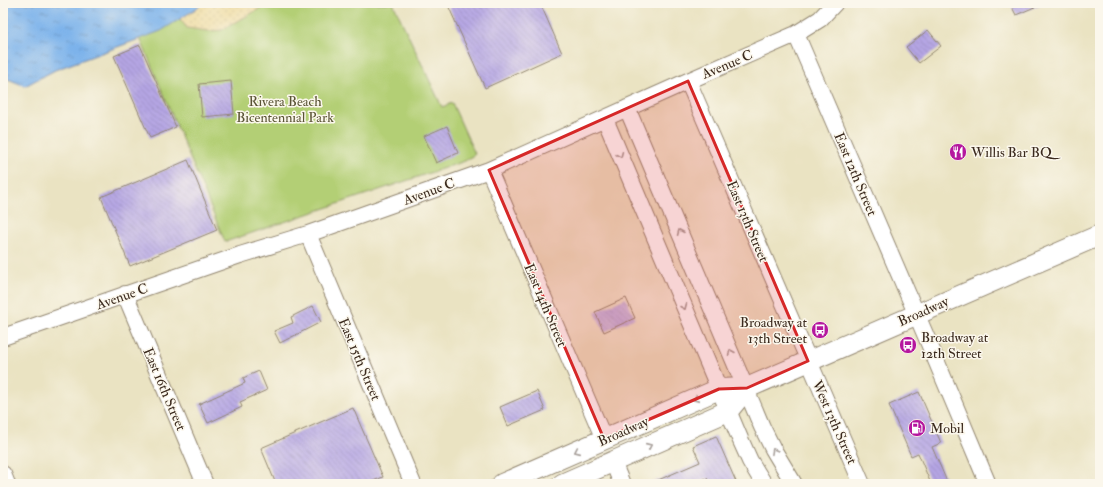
<svg xmlns="http://www.w3.org/2000/svg" width="1103" height="487" font-family="'IM FELL Double Pica',serif">
  <style>
    .green { fill: #b3cf75; stroke: #777c4a }
    .sand { fill: url(#sand-dots); stroke: #94825e }
    .water { fill: url(#water-ripples); stroke: #5c6e84 }
    .building { fill: url(#building-back-hatch) }
    .lines { fill: none; stroke-linecap: round; stroke-linejoin: round }
    .minor-casing { stroke: #928670; stroke-width: 18 }
    .major-casing { stroke: #928670; stroke-width: 22 }
    .minor { stroke: #fff; stroke-width: 16 }
    .major { stroke: #fff; stroke-width: 20 }
    .oneway { stroke: #a79f9a }
    .marked { fill: #d62828; fill-opacity: 0.2; stroke: #d62828; stroke-width: 3; stroke-linejoin: round }
    .labels { text-anchor: middle; stroke-width: 3; stroke-linejoin: round; paint-order: stroke }
    .street-label { font-size: 14px; fill: #3b2a1e; stroke: #fbf7ec }
    .park-label { font-size: 14px; fill: #595334; stroke: #fbf7ec }
    .poi-label { font-size: 14px; fill: #3b2a1e; stroke: #fbf7ec; text-anchor: start }
  </style>
  <defs>
    <pattern id="sand-dots" width="8" height="8" patternUnits="userSpaceOnUse"><rect width="8" height="8" fill="#eeda9e"/><path d="M2 2h.1M6 6h.1" fill="none" stroke="#cdbb88" stroke-width="1.8" stroke-linecap="round"/></pattern>
    <pattern id="water-ripples" width="26" height="14" patternUnits="userSpaceOnUse"><rect width="26" height="14" fill="#7cb2eb"/><path d="M2 4q2-2 4 0t4 0M15 11q2-2 4 0t4 0" fill="none" stroke="#6791be"/></pattern>
    <pattern id="building-back-hatch" width="6" height="6" patternUnits="userSpaceOnUse"><rect width="6" height="6" fill="#b5a6e4"/><path d="M-1 5l2 2M0 0l6 6M5-1l2 2" fill="none" stroke="#9487b8"/></pattern>
  </defs>
  <rect width="100%" height="100%" fill="#fbf7ec"/>
  <filter id="ink" filterUnits="userSpaceOnUse"><feTurbulence type="fractalNoise" baseFrequency=".025" numOctaves="2"/><feDisplacementMap in="SourceGraphic" scale="8" xChannelSelector="R" yChannelSelector="G"/><feConvolveMatrix kernelMatrix="1 2 1 2 8 2 1 2 1" color-interpolation-filters="sRGB"/></filter>
  <filter id="wash" filterUnits="userSpaceOnUse"><feTurbulence type="fractalNoise" baseFrequency=".012" numOctaves="4" result="noise"/><feDisplacementMap in="SourceGraphic" scale="16" xChannelSelector="R" yChannelSelector="G"/><feGaussianBlur stdDeviation="0.9" result="paint"/><feColorMatrix in="noise" values="0 0 0 0 0 0 0 0 0 0 0 0 0 0 0 0 0 1.4 0 .05"/><feComposite in="paint" operator="in"/></filter>
  <g filter="url(#wash)">
    <rect width="100%" height="100%" fill="#eae3c2"/>
    <path class="green" d="M203,3H393L442,107L452,103L475,154L465,161L225,242L140,38C163,30 184,18 203,3Z"/>
    <path class="sand" d="M203,3H262L259,9L222,30L208,31L187,28L180,19Z"/>
    <path class="water" d="M3,3H203L194,10L161,31L55,70L25,86L3,77Z"/>
    <g id="blocks">
      <path class="building" d="M447,3H540L562,53L485,88Z
        M1010,3H1044L1016,15Z
        M928,30L941,46L919,63L906,47Z
        M140,45L176,127L150,138L114,56Z
        M231,81L234,114L202,117L199,84Z
        M447,126L458,153L436,163L424,136Z
        M188,160L217,230L130,266L101,197Z
        M626,298L635,318L604,332L595,312Z
        M313,306L321,322L280,343L274,331L293,323L291,317Z
        M259,371L267,390L240,402L242,407L208,423L199,404L245,383L243,378Z
        M537,391L545,410L508,426L500,407Z
        M919,392L941,443L932,447L948,484H931L918,453L911,456L889,405Z
        M353,408L383,477L366,484H276L261,448Z
        M716,436L737,484H709L707,478L692,484H649L700,462L693,446Z"/>
    </g>
  </g>
  <g filter="url(#ink)">
    <use href="#blocks" fill-opacity="0" stroke="#928670" stroke-width="1"/>
    <g class="lines">
      <defs>
        <path id="minor" d="M796,34L925,334L988,484
          M688,81L862,484
          M627,108L762,427L773,449L794,484
          M605,119L741,441L750,461L764,484
          M489,170L604,439
          M308,234L413,484
          M125,294L205,484
          M3,337L240,255L308,234L489,170L688,81L796,34L820,19L835,3
          M613,462L622,484
          M3,474L7,484"/>
        <path id="major" d="M502,484L719,389L747,388L1100,235
          M562,484L728,411L747,388"/>
      </defs>
      <use href="#minor" class="minor-casing"/>
      <use href="#major" class="major-casing"/>
      <use href="#minor" class="minor"/>
      <use href="#major" class="major"/>
    </g>
    <defs><path id="oneway-chevron" d="M-2-3.5L2.5 0L-2 3.5" fill="none" stroke-width="1.6" stroke-linecap="round" stroke-linejoin="round"/></defs>
    <g class="oneway">
      <use href="#oneway-chevron" transform="translate(620 155) rotate(67)"/>
      <use href="#oneway-chevron" transform="translate(680 232) rotate(-113)"/>
      <use href="#oneway-chevron" transform="translate(684 307) rotate(67)"/>
      <use href="#oneway-chevron" transform="translate(731 352) rotate(-113)"/>
      <use href="#oneway-chevron" transform="translate(696 399) rotate(156)"/>
      <use href="#oneway-chevron" transform="translate(649 446) rotate(-24)"/>
      <use href="#oneway-chevron" transform="translate(577 451) rotate(156)"/>
      <use href="#oneway-chevron" transform="translate(774 451) rotate(-119)"/>
    </g>
  </g>
  <path class="marked" d="M688,81L808,361L747,388L719,389L604,439L489,170Z"/>
  <defs>
    <symbol id="restaurant-disc" viewBox="-11 -11 22 22"><circle r="9.5" fill="#b5179e" stroke="#fbf7ec"/><path d="M-5-6h1v4h1v-4h1v4h1v-4h1v5L-1.5 .5V6h-2V.5L-5-1ZM5-6V6H3V1.5H1.5Q1.5-4 5-6Z" fill="#fff"/></symbol>
    <symbol id="bus-disc" viewBox="-11 -11 22 22"><circle r="9.5" fill="#b5179e" stroke="#fbf7ec"/><path d="M-5-6H5V4H4V6H2V4H-2V6H-4V4H-5ZM-3.5-4V0h7V-4ZM-3.5 1.2v1.5H-2V1.2ZM2 1.2v1.5H3.5V1.2Z" fill="#fff"/></symbol>
    <symbol id="fuel-disc" viewBox="-11 -11 22 22"><circle r="9.5" fill="#b5179e" stroke="#fbf7ec"/><path d="M-5.5-6h7V0h2V4h1.3V-2.5L3-4.5l.8-.8L6-3V5H2.5V1h-1V6h-7ZM-4.2-4.7v3.2H.2V-4.7Z" fill="#fff"/></symbol>
  </defs>
  <g fill-rule="evenodd">
    <use href="#restaurant-disc" x="948" y="142" width="20" height="20"/>
    <use href="#bus-disc" x="810" y="320" width="20" height="20"/>
    <use href="#bus-disc" x="898" y="335" width="20" height="20"/>
    <use href="#fuel-disc" x="907" y="418" width="20" height="20"/>
  </g>
  <g class="labels">
    <g class="street-label">
      <text transform="translate(727 64) rotate(-23)" y="5">Avenue C</text>
      <text transform="translate(856 174) rotate(67)" y="5">East 12th Street</text>
      <text transform="translate(429 191) rotate(-20)" y="5">Avenue C</text>
      <text transform="translate(748 221) rotate(67)" y="5">East 13th Street</text>
      <text transform="translate(122 296) rotate(-19)" y="5">Avenue C</text>
      <text transform="translate(546 305) rotate(67)" y="5">East 14th Street</text>
      <text transform="translate(923 311) rotate(-24)" y="5">Broadway</text>
      <text transform="translate(360 359) rotate(67)" y="5">East 15th Street</text>
      <text transform="translate(165 389) rotate(67)" y="5">East 16th Street</text>
      <text transform="translate(835 422) rotate(66)" y="5">West 13th Street</text>
      <text transform="translate(623 431) rotate(-24)" y="5">Broadway</text>
    </g>
    <g class="park-label">
      <text x="285" y="106">Rivera Beach<tspan x="285" dy="16">Bicentennial Park</tspan></text>
    </g>
    <g class="poi-label">
      <text x="971" y="157">Willis Bar BQ</text>
      <text x="807" y="327" text-anchor="end">Broadway at<tspan x="807" dy="16">13th Street</tspan></text>
      <text x="921" y="342">Broadway at<tspan x="921" dy="16">12th Street</tspan></text>
      <text x="930" y="433">Mobil</text>
    </g>
  </g>
  <rect width="1103" height="487" fill="none" stroke="#fbf7ec" stroke-width="16"/>
</svg>
